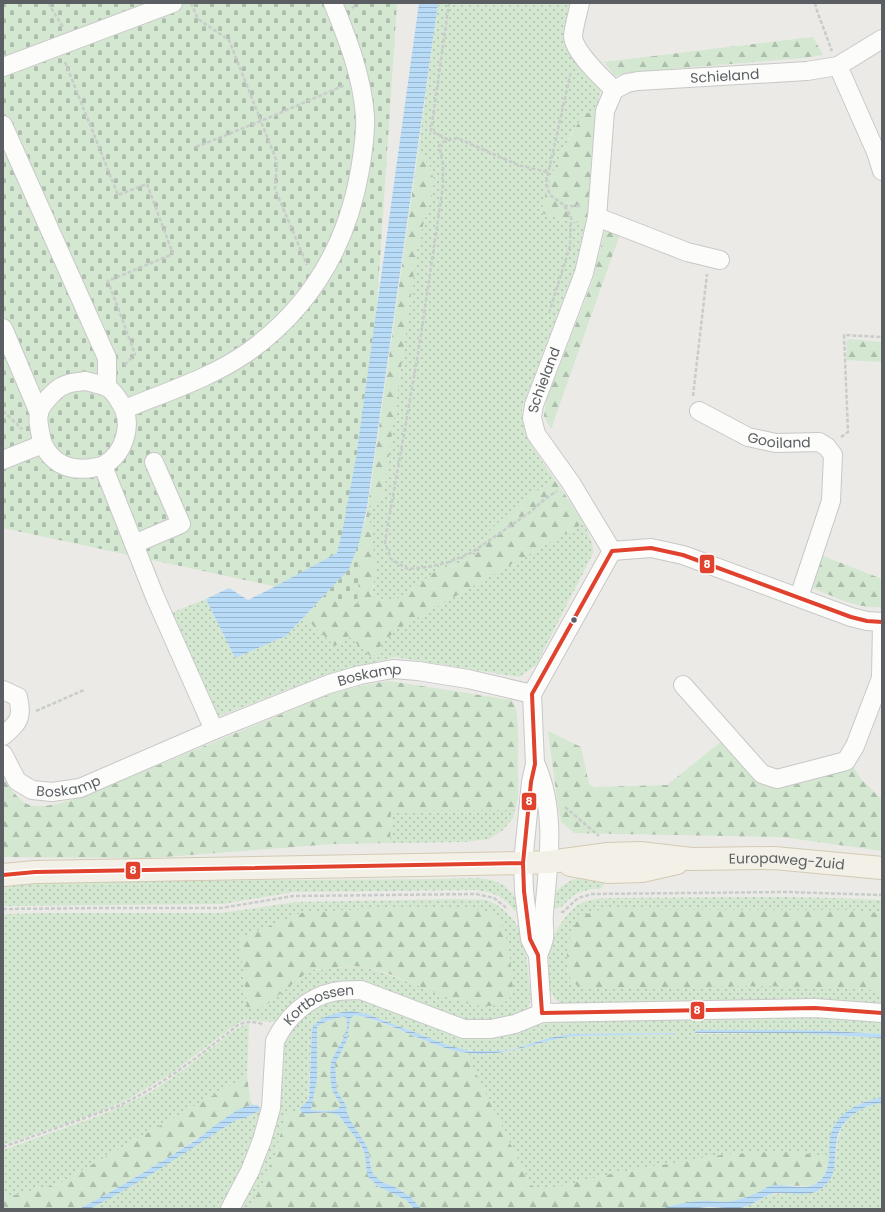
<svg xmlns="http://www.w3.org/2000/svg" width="885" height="1212" font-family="Poppins,sans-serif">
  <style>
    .grass { fill: url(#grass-dots); fill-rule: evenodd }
    .forest { fill: url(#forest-firs) }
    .cemetery { fill: url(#cemetery-stones) }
    .water { fill: url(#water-rules); fill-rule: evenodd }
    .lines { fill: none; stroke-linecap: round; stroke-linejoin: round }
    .minor-casing { stroke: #c8c8c8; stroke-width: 20 }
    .major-casing { stroke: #d3cab3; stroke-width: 24 }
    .path { stroke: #c8ccca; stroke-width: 2.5; stroke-dasharray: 4 2; stroke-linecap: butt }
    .minor { stroke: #fcfcfb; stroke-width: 18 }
    .major { stroke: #f3f1e7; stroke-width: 22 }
    .bus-1-casing { stroke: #fff; stroke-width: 7 }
    .bus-1 { stroke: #e0422e; stroke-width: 4 }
    .bus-dot { fill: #5b5f63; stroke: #fff; stroke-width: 1.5 }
    .labels { text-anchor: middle; stroke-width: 3.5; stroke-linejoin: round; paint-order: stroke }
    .street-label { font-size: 14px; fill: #5b5f63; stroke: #fff }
    .line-badge { stroke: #fff; stroke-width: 1.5 }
    .badge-label { font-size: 11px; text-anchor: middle; font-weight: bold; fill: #fff }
  </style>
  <defs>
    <pattern id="grass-dots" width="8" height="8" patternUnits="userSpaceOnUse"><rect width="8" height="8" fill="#d3e7d1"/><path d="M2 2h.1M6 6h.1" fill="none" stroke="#aebead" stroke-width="1.8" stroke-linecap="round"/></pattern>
    <pattern id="forest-firs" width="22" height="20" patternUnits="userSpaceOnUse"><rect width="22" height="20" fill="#d3e7d1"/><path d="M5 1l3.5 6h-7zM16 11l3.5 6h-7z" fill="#aebead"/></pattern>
    <pattern id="cemetery-stones" width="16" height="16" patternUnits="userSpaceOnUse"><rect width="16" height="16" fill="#d3e7d1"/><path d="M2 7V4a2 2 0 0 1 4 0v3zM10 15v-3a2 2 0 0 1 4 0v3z" fill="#aebead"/></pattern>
    <pattern id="water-rules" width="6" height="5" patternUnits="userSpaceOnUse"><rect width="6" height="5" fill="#b8dcf7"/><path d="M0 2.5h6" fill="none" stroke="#99b6cc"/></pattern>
  </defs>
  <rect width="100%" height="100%" fill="#ebeae6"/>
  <path class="grass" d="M438,3H570L564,41L572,54L601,90L596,111L584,114L570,136L555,167L541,213L587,225L584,245L522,408C522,438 539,456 555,480L527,497L491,529L480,551L466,560L445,569L437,570L416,587L394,601L371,597L374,586L367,507L383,499L417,250L423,225L431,200L434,180L429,165L418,152Z
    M584,523C587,533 594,542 593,553L536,665L519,677L395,657L325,675L217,717L171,613L206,599L235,658L286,636L304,617L335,646L348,636L380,646L396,630Z
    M479,809L515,810L513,818L503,830L489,839L464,842L390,843L391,811Z
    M583,877H604V885L600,889H591L575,894L561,907L550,910C551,907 550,902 551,900C556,887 571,879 583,877Z
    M444,879C477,879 509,871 520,911H515C503,896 494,892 475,890L293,892L223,904L3,906V882Z
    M785,897L835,898L882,900V913L848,910L568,947L567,970L572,981L855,988L882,991V1006L563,1005L555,999L549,989V944C552,937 556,931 560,925C574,904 583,899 608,898Z
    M461,899C469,900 478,899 486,900C502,904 518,923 524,937L531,999L528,1009L517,1017L479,1022L460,1020L368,985L280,1021C266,1024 253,1017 239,1022L169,1075L128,1099L104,1110L3,1145V914L48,913H221L297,902ZM380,909L484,910L512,971V995L508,1000L502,1003L479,1005L454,999L378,971L365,967H347L317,970L311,969L247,1009L240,938L304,912Z
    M336,998H362L488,1037L501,1036L516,1032L564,1018L790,1015L882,1020V1034L830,1031L797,1030L696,1031V1034L797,1033L882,1038V1097L858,1104L830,1138V1157L789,1151L727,1154L615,1173L545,1190L537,1189L530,1184L466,1053C504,1059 537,1041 573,1036L675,1034L676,1033L571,1034L549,1038L511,1050L483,1052L460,1049L450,1046L367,1014L351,1011L340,1013L312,1029L308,1101L302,1106L300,1112L302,1113H286L276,1152L262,1185L249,1209H237L286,1034L312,1008Z
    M249,1024L247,1076L58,1184L3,1198V1150L101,1115L135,1100L154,1090L186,1068L236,1029L244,1025Z
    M877,1103H882V1209H690C707,1205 724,1211 742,1207C754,1205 763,1196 775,1194C789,1191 807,1198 820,1190C848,1171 824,1134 855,1113C862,1108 870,1106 877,1103Z
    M261,1110L265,1114L224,1209H90L114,1196L236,1120L245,1118Z"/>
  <path class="forest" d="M813,37L823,55L803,58L632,72L615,76L604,62Z
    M596,111L587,225L541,213C548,177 564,145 584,114Z
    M418,152L429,165L434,180L431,200L423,225L417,250L383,499L368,507L376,569L371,597L394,601L416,587L437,570L445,569L466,560L480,551L491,529L527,497L555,480L584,523L396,630L380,646L377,662L348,636L335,646L304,617L349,569L359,543L367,513Z
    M605,230L620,234L551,429L544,416L546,401L592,282Z
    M847,339L882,342V362L846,360Z
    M821,555L882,579V607C857,609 835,597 813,588Z
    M389,681L512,700L516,709L518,725V798L515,810L391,811L390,843L333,844L150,858L3,857V779C10,787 17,799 27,804C42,811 72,800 86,795L333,693L365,685Z
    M548,731L581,747L589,784L594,787L667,785L722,741L766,785H776L852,765L862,780L882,800V851L782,837L574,833L561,822L558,806Z
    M380,909H471C482,909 491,911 499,920C502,924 504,929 505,933C508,944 515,983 512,994C511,998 506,1002 501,1004C468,1016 401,973 365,967C347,964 329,971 311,969L265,1006L247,1009L240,938L304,912Z
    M604,909L848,910L882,913V991L855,988L761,986L586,989C581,987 576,986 572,981C562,969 568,931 578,920C585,913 595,911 604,909Z
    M355,1015C393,1023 427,1047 466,1053L530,1184L537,1189L545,1190L615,1173L727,1154L789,1151L830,1157L828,1170L821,1179L816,1184L807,1186L775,1185L750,1196L731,1202L700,1201L661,1209H421L411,1197L395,1187L382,1182L373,1174L371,1168L370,1157L363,1140L350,1120L347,1112L346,1105L337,1091L335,1064L336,1059L347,1040L350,1019Z
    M345,1016C352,1031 337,1047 332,1060C330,1064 333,1089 335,1094C336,1098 340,1101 341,1105C337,1114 320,1110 311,1110L317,1079V1027L327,1021Z
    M247,1076L250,1099L253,1105L242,1109L164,1160L114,1190L79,1209H3V1198L58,1184Z
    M286,1113H332C343,1116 360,1141 364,1152C367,1162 366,1173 373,1182C380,1191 396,1193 405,1200C408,1202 411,1206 414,1209H249L262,1185L276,1152Z"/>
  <path class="cemetery" d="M3,3H397L357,604L3,528Z"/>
  <path class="water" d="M419,3H438L367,507L359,543L349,569L286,636L235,658L206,599L229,588L248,600L276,586L337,553L342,533L356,458Z
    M352,1011L367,1014L450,1046L470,1051H494L511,1050L549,1038L571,1034L676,1033L675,1034L573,1036C536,1041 507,1058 468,1053C428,1048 394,1022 355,1015L350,1019L347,1040L335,1064L337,1091L346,1105L347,1112L350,1120L363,1140L368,1149L371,1168L373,1174L382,1182L395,1187L411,1197L421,1209H414L406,1200L379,1187L369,1178L367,1173L365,1154L361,1145L340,1117C331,1110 317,1113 306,1114L302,1113L300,1110C301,1104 307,1104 309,1098L312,1029C318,1016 339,1012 352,1011ZM345,1016C353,1032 334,1050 331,1063C330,1071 330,1087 334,1094C336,1098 339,1101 341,1105C337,1114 320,1110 311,1110L317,1079V1027L327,1021Z
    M700,1030H797L830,1031L882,1034V1038L797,1033H695L696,1031Z
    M882,1097V1103C863,1105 841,1118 837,1139C833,1159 840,1174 821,1189C809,1198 791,1192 776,1193C763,1195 753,1206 740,1208C729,1209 720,1207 709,1207C702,1207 695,1209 688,1209C679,1209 670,1209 661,1209C674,1205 688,1201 702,1201C713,1200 723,1203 733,1201C742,1199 750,1196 759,1192C764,1189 769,1185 775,1185C788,1184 806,1191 817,1183C833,1171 828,1154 830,1138C835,1112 860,1102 882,1097Z
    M250,1105H258L261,1110L245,1118L236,1120L152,1174L114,1196L90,1209H79C119,1188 158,1164 196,1140C210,1130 234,1109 250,1105Z"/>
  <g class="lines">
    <defs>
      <g id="minor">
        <path d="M580,3C578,12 573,30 573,37C575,54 603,78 614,90"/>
        <path d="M838,66L876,152L882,171"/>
        <path d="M3,67L173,3"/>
        <path d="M3,125L107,358V387"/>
        <path d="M597,217L687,252L720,260"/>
        <path d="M3,328L39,413"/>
        <path d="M86,381C92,383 100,384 106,387C112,389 117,397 120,402C134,422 125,453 104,465C101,467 96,467 92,468C71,471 54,465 44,446C41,440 37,419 39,413C41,404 56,388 65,385C71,382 79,382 86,381Z"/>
        <path d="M125,409C166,392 211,378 248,352C311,307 347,245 360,170C363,152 366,133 365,116C362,76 348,40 333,3"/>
        <path id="s1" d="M699,411L748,437L776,443L819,442L827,447L833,455L831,501L799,597"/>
        <path d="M3,460L43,444"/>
        <path d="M103,466L155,597L214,730"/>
        <path d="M134,544L181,524L154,462"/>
        <path id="s2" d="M612,551L571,483L536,434L532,418L534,405L584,273L597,217L605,111L614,90L627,83L638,81L807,71L838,66L882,39"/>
        <path d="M683,685L762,774L777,779L846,761L855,746L881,678L882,622"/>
        <path d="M3,690L18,697C23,718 19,722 3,736"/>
        <path id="s3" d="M3,754L17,781L32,790L52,792L80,788L214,730L329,684L360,675L393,669L418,671L468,679L532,694"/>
        <path d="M536,765C557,812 548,865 544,913C543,922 545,930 544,938C543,944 540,950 538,955"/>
        <path d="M542,1013L538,955L530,939L524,891L523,863L531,782L535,764L532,694L612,551L651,548L683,555L851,617L867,621L882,622"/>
        <path id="s4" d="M230,1209L250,1171L262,1140L271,1108L275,1041C286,1018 308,997 333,992C342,990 352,990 361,990L464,1029H491L515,1024L542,1013L815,1008L882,1013"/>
      </g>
      <g id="major">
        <path d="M570,865L608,872L642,871L677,863"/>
        <path id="s5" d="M3,875L35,872L523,863L549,862L608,854L640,853L691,859L774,858L882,868"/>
      </g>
    </defs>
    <use href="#minor" class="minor-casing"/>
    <use href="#major" class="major-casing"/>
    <path class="path" d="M48,3L63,27
      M191,3L198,19L229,40L277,162L275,189L307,265
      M449,3L431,131L449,140
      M815,3L817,11L832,51
      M352,8L359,3
      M65,62L118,195L147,184L173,254L108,281L135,354L127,363L124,364
      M196,147L261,121L345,85
      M547,172L518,165L457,138L443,142L439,146L443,163V186L419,348L385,542L391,559L408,569L428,567L446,563L471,553L529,513L545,499L557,491
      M564,206H581
      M549,313L570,246L571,217L564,205L550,195L546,183L571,71
      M693,396L707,274
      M3,411L22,429
      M841,437L848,432L844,335L882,337
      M36,711L84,690
      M565,807L599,836
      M3,909L101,908H221L293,896L476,894L494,898L508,909
      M561,912H563L578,898L592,894L785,892L882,895
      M3,1147L118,1106C162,1086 200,1055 238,1025C246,1021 256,1021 264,1025"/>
    <use href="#minor" class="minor"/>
    <use href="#major" class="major"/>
    <defs>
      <path id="bus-1" d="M882,622L867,621L851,617L683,555L651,548L612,551L532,694L535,764L531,782L523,863L524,891L530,939L538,955L542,1013L815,1008L882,1013
        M3,875L35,872L523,863"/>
    </defs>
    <use href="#bus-1" class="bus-1-casing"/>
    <use href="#bus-1" class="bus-1"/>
  </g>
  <circle class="bus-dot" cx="574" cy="620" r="3.5"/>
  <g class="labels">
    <g class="street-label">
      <text dy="5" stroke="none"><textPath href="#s2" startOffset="610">Schieland</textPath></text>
      <text dy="5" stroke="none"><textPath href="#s2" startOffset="196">Schieland</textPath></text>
      <text dy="5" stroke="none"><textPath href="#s1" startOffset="87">Gooiland</textPath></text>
      <text dy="5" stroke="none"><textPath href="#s3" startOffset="408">Boskamp</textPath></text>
      <text dy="5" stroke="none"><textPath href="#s3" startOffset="85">Boskamp</textPath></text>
      <text dy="5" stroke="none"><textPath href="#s5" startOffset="785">Europaweg-Zuid</textPath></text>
      <text dy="5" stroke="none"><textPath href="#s4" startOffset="237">Kortbossen</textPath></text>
    </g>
  </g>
  <g class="line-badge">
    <rect x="699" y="554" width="16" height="20" rx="4" fill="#e0422e"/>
    <rect x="521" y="792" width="16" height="19" rx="4" fill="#e0422e"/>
    <rect x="125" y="861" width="16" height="19" rx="4" fill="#e0422e"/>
    <rect x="690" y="1001" width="15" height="19" rx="4" fill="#e0422e"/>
  </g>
  <g class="badge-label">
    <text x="707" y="568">8</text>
    <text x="529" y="805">8</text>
    <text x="133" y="874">8</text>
    <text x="697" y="1014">8</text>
  </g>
  <rect width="885" height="1212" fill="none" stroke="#5b5f63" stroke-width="8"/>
</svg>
